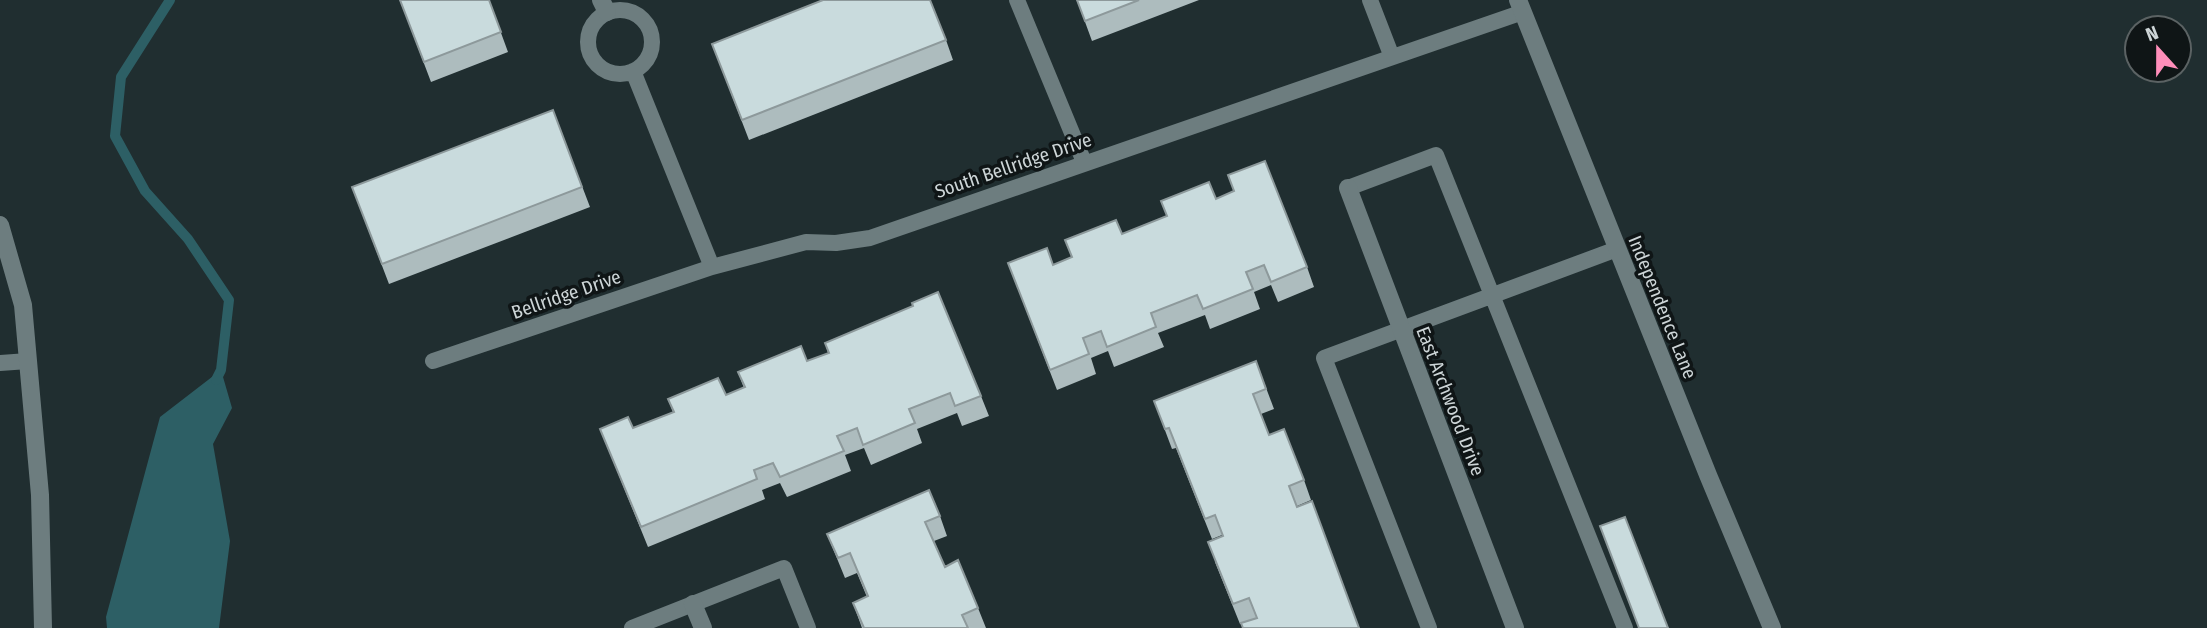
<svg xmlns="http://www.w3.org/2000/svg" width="2207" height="628" font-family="'Fira Sans Condensed',sans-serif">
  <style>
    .water { fill: #2d5f65 }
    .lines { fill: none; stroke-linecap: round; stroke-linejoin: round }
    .stream { stroke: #2d5f65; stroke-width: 10 }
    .lane { stroke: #6d7d7f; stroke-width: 16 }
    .street { stroke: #6d7d7f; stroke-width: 18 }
    .wall { fill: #adbcbe }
    .building { fill: #c9dbdd; stroke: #8d999b; stroke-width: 2 }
    .labels { text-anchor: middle; stroke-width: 7; stroke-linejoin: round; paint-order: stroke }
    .street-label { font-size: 19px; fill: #cdd5d7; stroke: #0f1516 }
  </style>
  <rect width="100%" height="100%" fill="#202e30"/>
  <path class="water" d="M221,370L232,408L213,444L230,541L219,628H107L106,617L160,417Z"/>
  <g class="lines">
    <path class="stream" d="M170,0L121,77L115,136L145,191L188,239L229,300L221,370L216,380"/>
    <path class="lane" d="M1017,0L1084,162
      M1370,0L1392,57
      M588 42a32 32 0 1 1 64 0a32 32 0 1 1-64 0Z
      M633,71L712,267L806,242L836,243L870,238L1523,12
      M1348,188L1436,155L1625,628
      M433,361L712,267
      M0,363L28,361
      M632,628L784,568L808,628
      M1429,628L1324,358L1617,249"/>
    <path class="street" d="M601,0L607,12
      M1518,0L1708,475L1772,628
      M1348,188L1515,628
      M0,225L23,305L40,495L43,628
      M693,604L703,628"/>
  </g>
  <path class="wall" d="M400,0H489L508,52L431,82Z
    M1077,0H1199L1092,41Z
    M946,40L953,60L749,140L712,44Z
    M553,110L590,207L389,284L352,187Z
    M1216,199L1307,267L1314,287L1278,302L1271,285L1254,292L1260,309L1210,329L1205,315L1158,333L1164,347L1114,367L1108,351L1091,358L1096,374L1057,390L1008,263L1053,265L1122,234Z
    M825,343L981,396L989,416L962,426L957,413L917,429L922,443L871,465L864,448L845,455L851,471L787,497L780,483L762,490L765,499L648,547L600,429L633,428L673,412L668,399L726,395L744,388L738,372L807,361L828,353Z
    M1256,361L1274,409L1261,414L1269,435L1304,480L1311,500L1297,506L1359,628L1240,624L1215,562L1223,536L1222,535L1212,539L1176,448L1172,449L1154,401Z
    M940,516L947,536L934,541L945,567L978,608L986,628H862L853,603L867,597L857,573L845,578L827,534Z"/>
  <path class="building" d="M400,0H489L501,32L424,62Z
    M823,0H930L946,40L742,120L712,44Z
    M1077,0H1139L1085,21Z
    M553,110L582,187L382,264L352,187Z
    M1265,161L1307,267L1271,282L1264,265L1246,272L1253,289L1203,309L1197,295L1151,313L1156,327L1107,347L1101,331L1083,338L1089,354L1050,370L1008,263L1047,248L1053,265L1072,257L1065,240L1116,220L1122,234L1167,216L1161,201L1209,182L1216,199L1234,191L1228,175Z
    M938,292L981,396L955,406L950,393L909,409L915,423L863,445L857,428L837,436L844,451L780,477L773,463L754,470L757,479L641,527L600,429L628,417L633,428L674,412L668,399L718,378L726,395L745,387L738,372L801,346L807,361L829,353L825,343L913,306L912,303Z
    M1256,361L1266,389L1253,394L1269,435L1284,429L1304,480L1289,486L1297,507L1312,501L1359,628H1243L1241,623L1257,618L1249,598L1233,604L1208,542L1223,536L1215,515L1205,519L1169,428L1165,429L1154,401Z
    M929,490L940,516L925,522L945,567L958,560L978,608L962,615L968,628H864L853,603L868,596L850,553L838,558L827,534Z
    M1625,517L1668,628H1639L1600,526Z"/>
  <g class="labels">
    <g class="street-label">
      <text transform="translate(1013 165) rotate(-19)" y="7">South Bellridge Drive</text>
      <text transform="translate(566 294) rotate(-19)" y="7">Bellridge Drive</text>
      <text transform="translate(1663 307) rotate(68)" y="7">Independence Lane</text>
      <text transform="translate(1451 401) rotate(69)" y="7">East Archwood Drive</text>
    </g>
  </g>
  <g transform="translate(2158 49) rotate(339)"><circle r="33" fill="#0f1516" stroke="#5b6263" stroke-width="2"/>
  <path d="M0-5L12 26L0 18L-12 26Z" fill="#ff8eba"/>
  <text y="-10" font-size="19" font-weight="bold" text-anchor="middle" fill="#cdd5d7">N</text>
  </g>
</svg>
